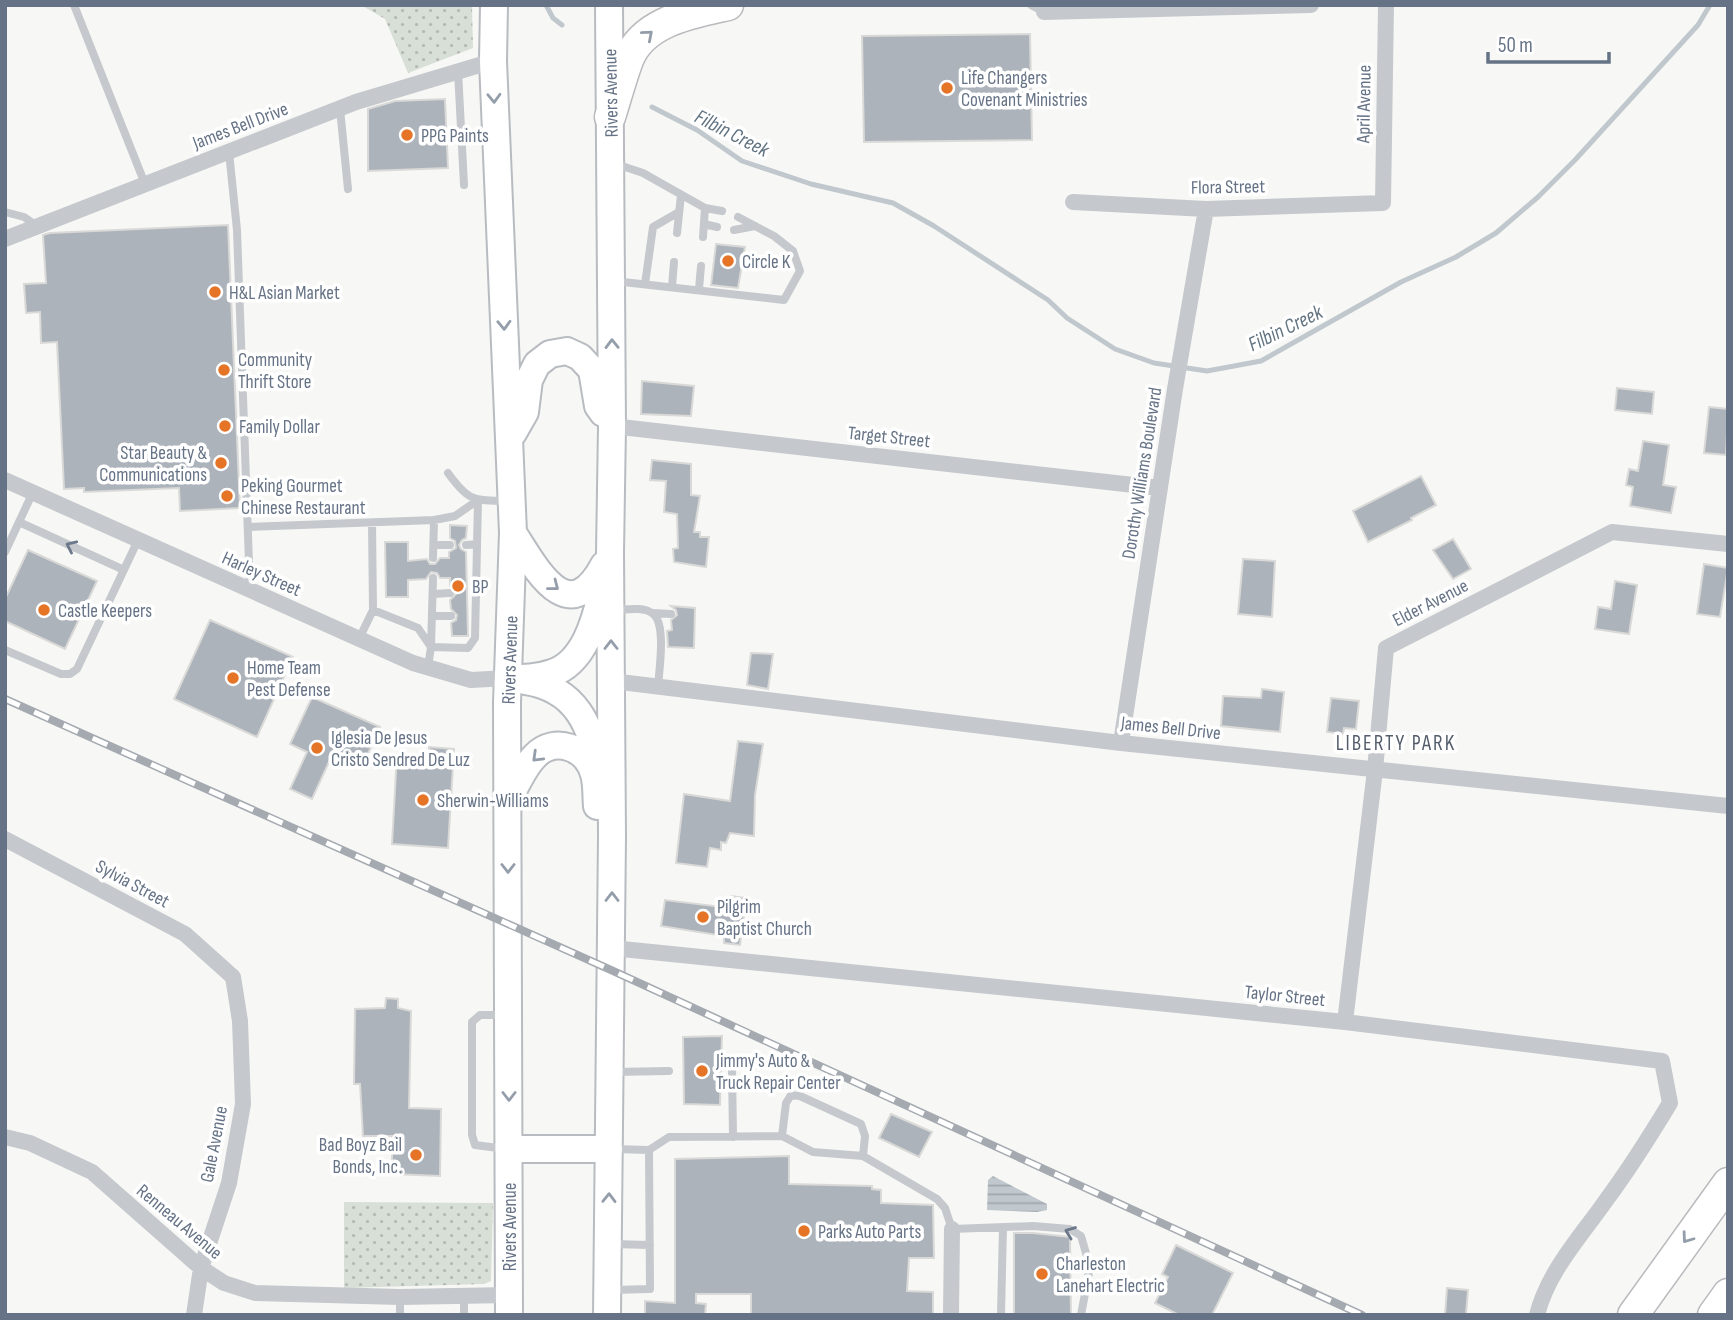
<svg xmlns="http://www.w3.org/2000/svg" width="1733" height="1320" font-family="'Sofia Sans Condensed',sans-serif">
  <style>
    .grass { fill: url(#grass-dots) }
    .water { fill: url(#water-rules) }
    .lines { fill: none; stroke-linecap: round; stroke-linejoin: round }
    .stream { stroke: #c0c8ce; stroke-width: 5 }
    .building { fill: #adb3bb; stroke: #d9d9d7; stroke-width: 2 }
    .primary-casing { stroke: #b8bbc0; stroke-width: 30 }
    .highway-casing { stroke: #b8babe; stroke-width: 33 }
    .lane { stroke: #c5c8cc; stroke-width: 8 }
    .street { stroke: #c5c8cc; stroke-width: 16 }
    .primary { stroke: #fff; stroke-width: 26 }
    .highway { stroke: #fff; stroke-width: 30 }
    .rail-casing { stroke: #a5aab1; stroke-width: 8 }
    .rail { stroke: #fff; stroke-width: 5; stroke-dasharray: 16; stroke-linecap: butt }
    .oneway { stroke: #949daa }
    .oneway2 { stroke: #6b778a }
    .poi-dot { fill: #e57427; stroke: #fff; stroke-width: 2.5 }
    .labels { text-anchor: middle; stroke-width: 7; stroke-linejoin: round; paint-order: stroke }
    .poi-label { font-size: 19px; fill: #667386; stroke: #fff; text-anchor: start }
    .street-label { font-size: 19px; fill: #667386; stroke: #fff }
    .water-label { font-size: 21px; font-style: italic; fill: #627482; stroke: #fff }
    .neighbourhood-label { font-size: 21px; letter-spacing: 2px; fill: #545d6b; stroke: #fff }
  </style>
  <defs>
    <pattern id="grass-dots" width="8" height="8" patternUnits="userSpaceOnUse" patternTransform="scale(1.75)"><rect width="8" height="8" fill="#d8dfd6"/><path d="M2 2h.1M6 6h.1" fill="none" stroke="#b3b9b3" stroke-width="1.8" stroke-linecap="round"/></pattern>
    <pattern id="water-rules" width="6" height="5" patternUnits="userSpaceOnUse" patternTransform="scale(1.75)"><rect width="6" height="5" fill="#c0c8ce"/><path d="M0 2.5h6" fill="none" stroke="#a0a7ad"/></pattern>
  </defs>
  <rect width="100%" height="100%" fill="#f7f8f5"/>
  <path class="grass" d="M361,5H472L473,48L408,73L385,19Z
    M344,1202L493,1203L491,1281L484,1284L344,1288Z"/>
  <path class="water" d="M993,1176L1047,1204V1210L1037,1212L987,1210L988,1180Z"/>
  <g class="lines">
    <path class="stream" d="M546,5L553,18L562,25
      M652,107L697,130L742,161L811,184L893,203L934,226L1048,300L1067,318L1115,349L1154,363L1207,371L1261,361L1401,282L1456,257L1496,233L1538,197L1575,160L1698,25L1710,5"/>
  </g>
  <path class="building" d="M1030,34L1032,140L864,142L862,36Z
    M445,99L448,168L368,171V109L395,101Z
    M228,225L240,508L180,511L179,488L84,492V488L64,489L57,342L41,343L40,312L26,313L24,284L46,283L43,235L50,233Z
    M716,244L745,247L738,288L711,285Z
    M642,381L694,386L691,416L641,414Z
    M1617,388L1654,392L1652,414L1615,410Z
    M1709,407L1728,409L1726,455L1704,453Z
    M1643,441L1669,445L1663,485L1676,487L1671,513L1630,506L1633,487L1626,485L1629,469L1638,471Z
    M652,460L691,464V495L700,496L694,532H700V537H709L706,567L674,562L673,549L678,548L677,514L664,512L666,481L650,480Z
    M1421,476L1436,505L1411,518L1412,520L1368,542L1353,511Z
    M450,525L467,526L466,538L462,540L459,545L461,549L466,552L468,636H452L451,623L456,620L457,615L451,609L450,600L457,593L455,589L450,586V578H440L437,573L431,572L426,579L408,580V597H386L385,542H408V561L427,559L430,564H435L440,558H449V552L456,548L455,541L450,538Z
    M1453,539L1471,569L1453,579L1433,550Z
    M28,550L97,581L65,649L5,621V599Z
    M1243,559L1275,561L1272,617L1238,614Z
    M1704,564L1728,568L1720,617L1697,614Z
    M1615,581L1637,585L1629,634L1595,629L1598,607L1611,609Z
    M671,606L695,608L694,648L668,647L667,631L672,630L671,620L677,615L676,610Z
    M210,620L293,657L257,737L174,699Z
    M751,653L773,654L768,689L747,685Z
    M1262,689L1284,692L1280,732L1221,726L1223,696L1261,698Z
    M312,697L380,727L363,765L334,751L312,799L290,789L307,752L290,744Z
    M1331,698L1359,701L1356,729L1344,728L1343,734L1327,732Z
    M738,741L763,744L755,795L754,836L730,833L726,843L721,842V850L710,848L707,867L676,863L684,794L730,801Z
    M429,747L454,749L448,848L392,844L397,754L429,756Z
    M731,896L746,898L740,945L724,943V936L661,926L665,900L730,908Z
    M386,998L398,999V1008L411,1011L409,1108L441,1109L440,1176L392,1174V1136H363L360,1084H354L355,1009L385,1008Z
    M722,1036L720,1105L684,1104L683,1037Z
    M891,1114L932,1132L919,1157L879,1138Z
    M789,1156V1184L872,1186V1189L881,1190V1203L933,1205L934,1258H909L907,1291L933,1292V1315H751V1294H696V1303L706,1304L705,1315H645V1301L675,1303V1159Z
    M1014,1233H1033L1070,1237L1071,1315H1014Z
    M1176,1245L1233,1273L1212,1315H1179L1155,1303L1168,1277L1162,1274Z
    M1447,1288L1468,1290L1466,1315H1445Z"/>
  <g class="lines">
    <defs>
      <path id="primary" d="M494,5L493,61L513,533L507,702L509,1315
        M513,433L525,412L529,380L537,364L550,354L567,351L580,357L592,370L598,406L603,413
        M513,533C536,568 568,632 604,565
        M508,678C523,678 538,678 552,673C584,663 595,621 602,592
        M525,681C578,689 590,726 601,772
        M510,797C517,783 524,767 535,756C555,735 587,748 594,774C597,784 596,796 597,806
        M509,1149H609
        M607,1315L612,836L610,553L612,426L609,5"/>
      <path id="highway" d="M610,117C616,98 621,79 628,60C643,21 692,13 728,5
        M1633,1315L1728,1183
        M1713,1315L1728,1294"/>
    </defs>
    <use href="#primary" class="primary-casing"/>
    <use href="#highway" class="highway-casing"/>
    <path class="lane" d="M74,5L145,184
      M1031,5L1044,12
      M458,71L464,185
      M340,109L348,189
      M229,152L237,230L250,591
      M613,163L643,173L705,208L722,211
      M5,212L24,217L37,226
      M704,224L717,227
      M734,230L755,226
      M677,233L681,195
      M703,237L705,208
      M614,281L784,300L800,271L793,251L774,236L738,217
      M645,284L653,227L679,212
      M672,287L674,262
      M699,289L701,266
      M448,473C469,502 473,500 507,501
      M19,522L124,570
      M372,523L373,610
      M248,527L434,520L455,516L478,500
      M434,545H450
      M466,545L477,544
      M5,552L33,492
      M433,558L434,520
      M433,594L450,593
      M614,610C625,610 642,606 652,613C667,622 659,670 658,687
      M653,613L671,614
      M432,616H451
      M359,639L373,610L418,628L431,647
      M431,647L433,578
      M5,650L61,674H70L77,669L138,540
      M428,667L431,647L468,648L475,638L478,500
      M505,1015H480L472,1022V1135L475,1145L506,1149
      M732,1068L733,1137
      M613,1072L669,1071
      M782,1136L786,1103L791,1095L800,1096L861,1124L865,1136L863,1156
      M649,1150L669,1137L782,1136L813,1152L863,1156L937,1199L945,1208L952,1229L1033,1226L1070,1229L1081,1236L1090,1267L1081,1315
      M611,1244L650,1245
      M611,1290L650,1289L649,1150L613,1149
      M400,1315V1297
      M464,1315V1296
      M1001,1315L1003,1227"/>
    <path class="street" d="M1044,12L1311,5
      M1073,202L1206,209L1383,203L1386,5
      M5,239L356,102L493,61
      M612,426L1160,488
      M5,480L413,663L471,680L508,678
      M612,681L1121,743L1728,806
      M1121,743L1175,389L1206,209
      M5,839L185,934L233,977L240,1021L243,1104L229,1183L201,1268L194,1315
      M612,948L1345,1022L1662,1061L1670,1103C1650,1136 1630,1168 1607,1199C1582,1235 1548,1271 1537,1315
      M1345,1022L1375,770L1386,648L1612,532L1728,544
      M5,1137L30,1143L92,1172L201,1268L224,1283L255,1293L400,1297L509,1295
      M951,1315L952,1229"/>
    <use href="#primary" class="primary"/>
    <use href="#highway" class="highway"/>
    <defs>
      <path id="rail" d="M5,699L611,970L1362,1315"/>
    </defs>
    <use href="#rail" class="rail-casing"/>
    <use href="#rail" class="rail"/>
  </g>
  <defs><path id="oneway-chevron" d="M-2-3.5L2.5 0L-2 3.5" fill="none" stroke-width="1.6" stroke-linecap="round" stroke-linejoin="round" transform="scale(1.75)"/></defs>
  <g class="oneway">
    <use href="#oneway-chevron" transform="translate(648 35) rotate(-41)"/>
    <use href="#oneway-chevron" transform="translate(494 98) rotate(88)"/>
    <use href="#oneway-chevron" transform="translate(504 325) rotate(88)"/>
    <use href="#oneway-chevron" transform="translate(612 344) rotate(-91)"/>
    <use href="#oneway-chevron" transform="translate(554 586) rotate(38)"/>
    <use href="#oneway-chevron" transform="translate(611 645) rotate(-90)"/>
    <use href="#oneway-chevron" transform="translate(537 757) rotate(136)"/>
    <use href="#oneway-chevron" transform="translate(508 868) rotate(90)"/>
    <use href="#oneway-chevron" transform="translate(612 897) rotate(-90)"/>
    <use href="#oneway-chevron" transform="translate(509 1096) rotate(90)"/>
    <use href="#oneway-chevron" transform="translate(609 1198) rotate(-89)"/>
    <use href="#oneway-chevron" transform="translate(1687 1238) rotate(126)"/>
  </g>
  <g class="oneway2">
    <use href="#oneway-chevron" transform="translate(71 546) rotate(-155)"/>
    <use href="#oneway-chevron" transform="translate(1070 1232) rotate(-159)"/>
  </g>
  <g class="poi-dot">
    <circle cx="947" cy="88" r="7"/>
    <circle cx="407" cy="135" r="7"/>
    <circle cx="728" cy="261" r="7"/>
    <circle cx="215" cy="292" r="7"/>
    <circle cx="224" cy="370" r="7"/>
    <circle cx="225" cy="426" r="7"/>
    <circle cx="221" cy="463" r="7"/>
    <circle cx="227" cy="496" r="7"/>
    <circle cx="458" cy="586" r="7"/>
    <circle cx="44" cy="610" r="7"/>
    <circle cx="233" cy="678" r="7"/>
    <circle cx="317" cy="748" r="7"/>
    <circle cx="423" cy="800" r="7"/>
    <circle cx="703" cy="917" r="7"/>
    <circle cx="702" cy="1071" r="7"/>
    <circle cx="416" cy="1155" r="7"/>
    <circle cx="804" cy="1231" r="7"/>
    <circle cx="1042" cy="1274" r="7"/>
  </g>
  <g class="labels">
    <g class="poi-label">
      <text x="961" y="84">Life Changers<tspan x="961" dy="22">Covenant Ministries</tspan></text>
      <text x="421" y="142">PPG Paints</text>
      <text x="742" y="268">Circle K</text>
      <text x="229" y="299">H&amp;L Asian Market</text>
      <text x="238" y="366">Community<tspan x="238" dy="22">Thrift Store</tspan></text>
      <text x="239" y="433">Family Dollar</text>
      <text x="207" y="459" text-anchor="end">Star Beauty &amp;<tspan x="207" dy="22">Communications</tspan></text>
      <text x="241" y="492">Peking Gourmet<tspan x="241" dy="22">Chinese Restaurant</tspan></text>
      <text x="472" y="593">BP</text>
      <text x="58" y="617">Castle Keepers</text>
      <text x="247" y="674">Home Team<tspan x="247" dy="22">Pest Defense</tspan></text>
      <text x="331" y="744">Iglesia De Jesus<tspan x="331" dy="22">Cristo Sendred De Luz</tspan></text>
      <text x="437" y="807">Sherwin-Williams</text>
      <text x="717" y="913">Pilgrim<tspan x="717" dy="22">Baptist Church</tspan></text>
      <text x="716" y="1067">Jimmy's Auto &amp;<tspan x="716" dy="22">Truck Repair Center</tspan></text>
      <text x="402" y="1151" text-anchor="end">Bad Boyz Bail<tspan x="402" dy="22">Bonds, Inc.</tspan></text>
      <text x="818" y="1238">Parks Auto Parts</text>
      <text x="1056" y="1270">Charleston<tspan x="1056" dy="22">Lanehart Electric</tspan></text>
    </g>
    <g class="street-label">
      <text transform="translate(610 93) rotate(-91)" y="7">Rivers Avenue</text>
      <text transform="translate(1363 104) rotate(-89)" y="7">April Avenue</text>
      <text transform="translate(240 125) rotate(-21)" y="7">James Bell Drive</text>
      <text transform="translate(1228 186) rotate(-1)" y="7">Flora Street</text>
      <text transform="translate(889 436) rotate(6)" y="7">Target Street</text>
      <text transform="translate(1141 473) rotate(-81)" y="7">Dorothy Williams Boulevard</text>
      <text transform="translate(262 573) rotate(24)" y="7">Harley Street</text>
      <text transform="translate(1430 602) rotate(-27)" y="7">Elder Avenue</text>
      <text transform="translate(509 660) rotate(-88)" y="7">Rivers Avenue</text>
      <text transform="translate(1171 727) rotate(6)" y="7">James Bell Drive</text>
      <text transform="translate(133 883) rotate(28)" y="7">Sylvia Street</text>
      <text transform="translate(1285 995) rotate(6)" y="7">Taylor Street</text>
      <text transform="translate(213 1144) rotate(-79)" y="7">Gale Avenue</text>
      <text transform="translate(180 1221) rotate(40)" y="7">Renneau Avenue</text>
      <text transform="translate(509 1227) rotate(-90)" y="7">Rivers Avenue</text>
    </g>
    <g class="water-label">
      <text transform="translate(732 133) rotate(27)" y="7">Filbin Creek</text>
      <text transform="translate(1285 328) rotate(-26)" y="7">Filbin Creek</text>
    </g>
    <g class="neighbourhood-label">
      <text x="1396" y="750">LIBERTY PARK</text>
    </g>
  </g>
  <rect width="1733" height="1320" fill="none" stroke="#667386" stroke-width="14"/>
  <path d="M1488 52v10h121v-10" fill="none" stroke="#667386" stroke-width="3.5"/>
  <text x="1498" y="52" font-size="21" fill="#667386" stroke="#ffffff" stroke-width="5" paint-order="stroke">50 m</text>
</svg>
